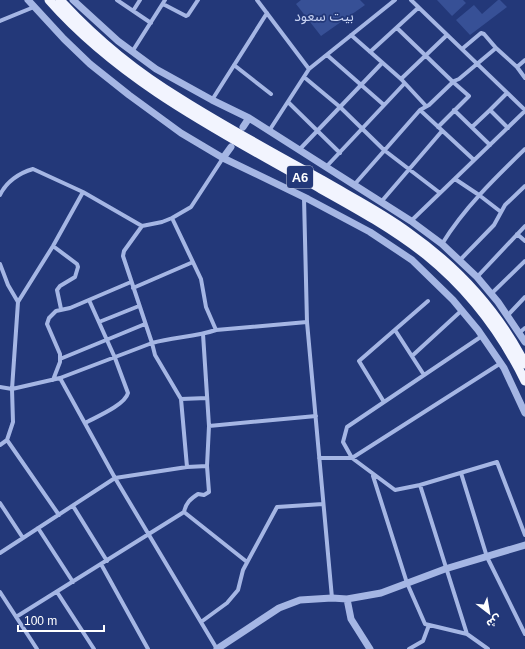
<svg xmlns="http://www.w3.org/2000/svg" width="525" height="649" font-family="Arial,'Noto Sans Arabic',sans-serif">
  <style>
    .green { fill: #375096 }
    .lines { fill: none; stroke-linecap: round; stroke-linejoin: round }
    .minor { stroke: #a5b6e4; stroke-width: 4 }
    .tertiary { stroke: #a5b6e4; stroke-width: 7 }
    .trunk { stroke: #f2f4fe; stroke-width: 9 }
    .labels { text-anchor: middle; stroke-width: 3.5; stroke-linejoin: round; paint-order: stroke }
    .shield { fill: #233879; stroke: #bdc3d7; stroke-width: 1 }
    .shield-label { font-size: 13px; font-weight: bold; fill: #fff }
    .park-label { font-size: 14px; fill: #c8d3f3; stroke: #233879 }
  </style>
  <rect width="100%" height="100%" fill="#233879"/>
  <path class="green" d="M301,0H360L365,5L321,36L296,4Z
    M437,0H463L466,3L452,16Z
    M498,0H500L507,7L470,35L456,20L474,5L482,14Z"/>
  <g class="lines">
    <path class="minor" d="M117,0L151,23
      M257,0L309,69
      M411,0L525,110
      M163,4L186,16L188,15L198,0
      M133,11L140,0
      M0,21L34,7
      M397,28L453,82L469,96L438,127
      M351,35L401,79L426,106
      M462,49L481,33L484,34L496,48
      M132,52L165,0
      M370,52L418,8
      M327,55L384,105
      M234,65L271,94
      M517,67L525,78
      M304,77L340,107L384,150L440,193
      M401,79L447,35
      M507,93L490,110L508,128
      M212,100L267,13
      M288,102L340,153
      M420,110L474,160
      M454,110L490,145
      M472,127L490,110
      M269,131L309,69L395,0
      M299,150L382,63
      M326,167L404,84
      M455,179L479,195L501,212
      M354,185L420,110L429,105L454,81L459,79L496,48L517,67L525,60
      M0,195C6,182 19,173 33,169L83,192
      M304,198L307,322L332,598
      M381,202L442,131
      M172,218L201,279L206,307L216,330
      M411,221L525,111
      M142,226L124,251L123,256L152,343L60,378L12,389L18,302L53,246L83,192L142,226L162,222L172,218L191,207L223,158
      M517,234L525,241
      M442,244C464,208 495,178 525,149
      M53,246L77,264L78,267L75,277L60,286L57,290L61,309
      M460,260L494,225L505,205L525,186
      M0,264L8,285L18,302
      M477,277L525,226
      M133,288L193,262
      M491,294L525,261
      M507,316L525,297
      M99,322L139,306
      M395,330L424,375
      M519,333L525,328
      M482,336L347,427L343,442L352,458L501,363
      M412,356L461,311
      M60,359L145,324
      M60,378L115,478L217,649
      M53,380L60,362V354L47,324L49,318L56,311L70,308L131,282
      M0,387L12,389L13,422L7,440L0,445
      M181,399L207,398
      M384,402L359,361L428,301
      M85,423C96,417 125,405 128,393L115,358L89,300
      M209,426L316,416
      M7,440L59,515
      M319,458H352L395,490L420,485L497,462L525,535
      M187,467L181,399L155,355L152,343C173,337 195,337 216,330L307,322
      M461,473L487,557L525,634
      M373,476L407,583L425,624L467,634L488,649
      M420,485L467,634
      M0,503L23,538
      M73,506L107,561
      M184,512L247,562
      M38,528L73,582
      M0,553L115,478L187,467L207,466
      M101,564L148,649
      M0,592L37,649
      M57,592L94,649
      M16,617L184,512C186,503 190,499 198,494L204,495L209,492L207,466L209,426L203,334
      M201,622L227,603L238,590L243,570L277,507L323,504
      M409,649L423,641L429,625"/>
    <path class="tertiary" d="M28,0L64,39L90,64L129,95L181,133L223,158L308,199L370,232L412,260L453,300L478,330L504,368L525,413
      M73,0L118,41L156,69L212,100L249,118L411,221L442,244L477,277L498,302L525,342
      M243,127L249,118
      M223,158L231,147
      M347,599L351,619L370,649
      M217,649L279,608L300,600L332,598L347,599L381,593L445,569L525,545"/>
    <path class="trunk" d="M49,0C123,84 225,134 321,189C357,209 393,229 426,255C468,289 501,332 525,381
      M60,0C95,38 136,72 181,99C227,128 275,154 322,180C351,197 381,212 408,232C456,266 498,311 525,364"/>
  </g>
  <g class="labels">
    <rect class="shield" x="287" y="166" width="26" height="22" rx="3"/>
    <g class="shield-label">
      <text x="300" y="182">A6</text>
    </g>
    <g class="park-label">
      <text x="324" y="21">بيت سعود</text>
    </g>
  </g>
  <g transform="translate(489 613) rotate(149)" stroke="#233879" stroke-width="3" paint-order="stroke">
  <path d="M0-3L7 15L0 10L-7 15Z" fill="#ffffff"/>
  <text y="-6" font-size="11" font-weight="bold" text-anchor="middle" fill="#ffffff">ش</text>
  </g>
  <path d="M18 625v6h86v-6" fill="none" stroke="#ffffff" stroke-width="2"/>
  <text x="24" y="625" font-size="12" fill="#ffffff" stroke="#233879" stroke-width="3" paint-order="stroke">100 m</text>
</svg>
